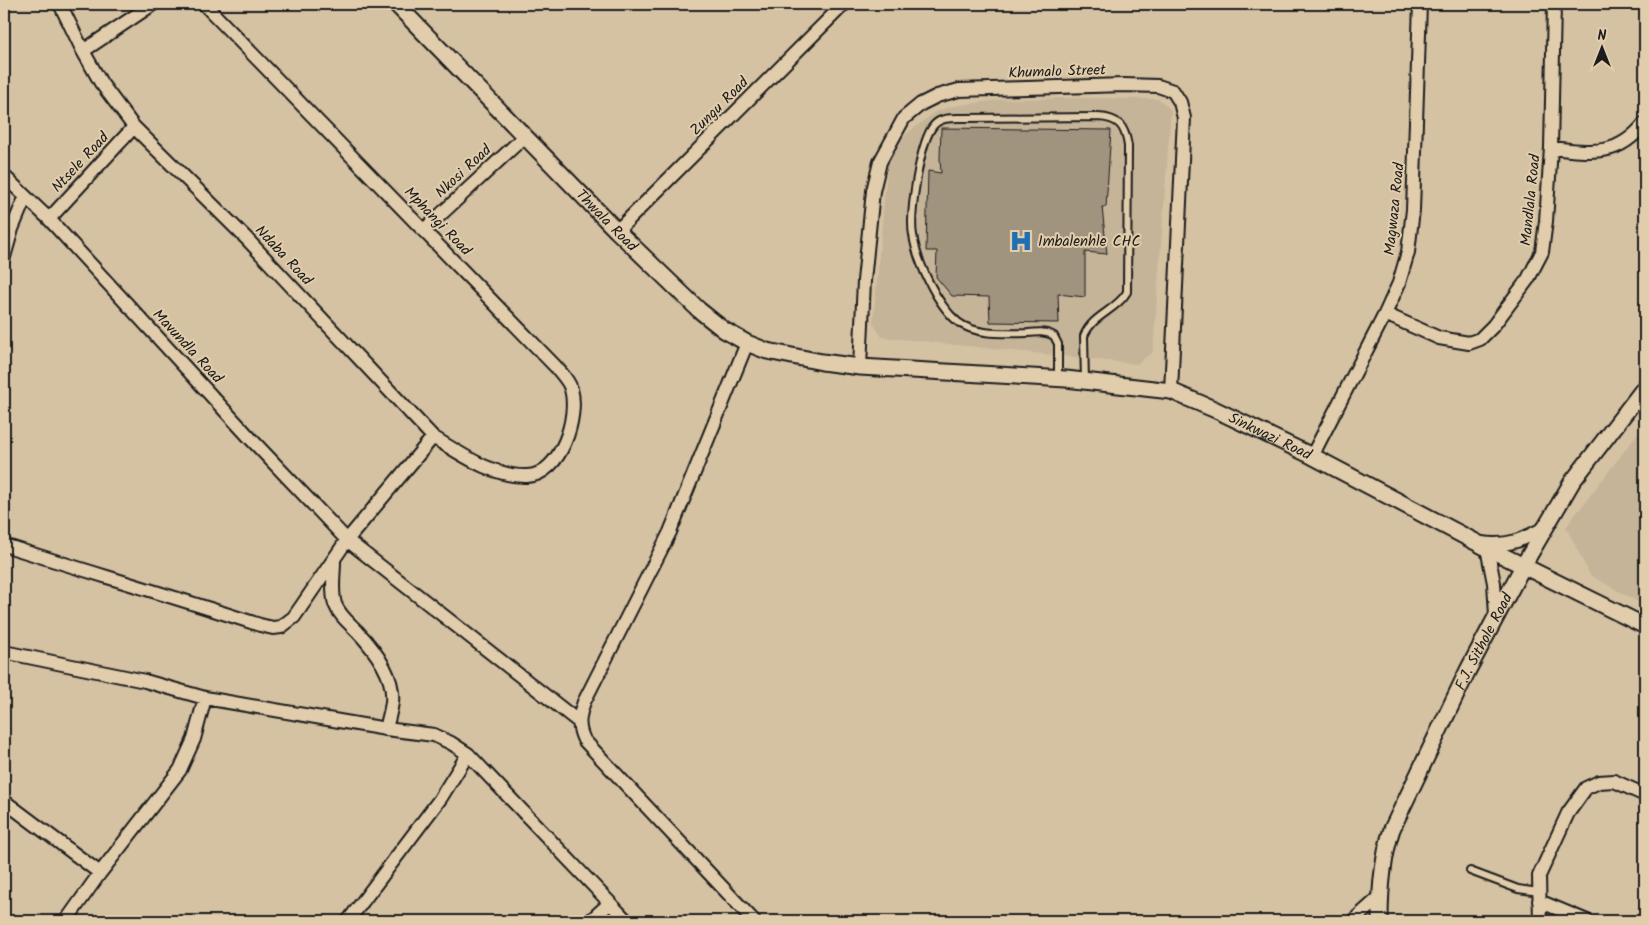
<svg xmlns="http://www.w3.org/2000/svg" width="1649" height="925" font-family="Kalam,sans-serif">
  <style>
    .built { fill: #c5b498 }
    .building { fill: #a1947e; stroke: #1c1c1c }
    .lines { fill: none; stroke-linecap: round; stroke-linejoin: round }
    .service-casing { stroke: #1c1c1c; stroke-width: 10 }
    .minor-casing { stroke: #1c1c1c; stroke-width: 16 }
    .tertiary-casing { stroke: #1c1c1c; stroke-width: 19 }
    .service { stroke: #e1cdac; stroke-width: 6 }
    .minor { stroke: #e1cdac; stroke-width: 12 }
    .tertiary { stroke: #e1cdac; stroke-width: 15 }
    .labels { text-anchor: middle; stroke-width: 4; stroke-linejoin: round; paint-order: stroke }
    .street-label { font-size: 15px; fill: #1c1c1c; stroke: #e1cdac }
    .poi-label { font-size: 15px; fill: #1c1c1c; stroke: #e1cdac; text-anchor: start }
  </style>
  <rect width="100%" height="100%" fill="#d5c2a3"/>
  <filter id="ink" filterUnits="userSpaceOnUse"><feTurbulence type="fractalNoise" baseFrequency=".02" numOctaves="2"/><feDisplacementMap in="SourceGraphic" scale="10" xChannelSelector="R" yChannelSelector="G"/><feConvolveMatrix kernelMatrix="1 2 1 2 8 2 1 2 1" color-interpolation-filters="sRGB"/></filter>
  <g filter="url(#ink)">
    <path class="built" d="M1080,98L1159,99L1171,110L1153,352L1137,364L882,337L873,323L888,159L896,145L909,132L935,112L954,106L1004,99Z
      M1645,424V606L1590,575L1566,527Z"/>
    <path class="building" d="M941,128L1111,130L1106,207H1102L1107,254L1085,252V297L1058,294L1059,323L990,322L989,297L952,296L936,277L937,251H926L928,171L941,173L940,158Z"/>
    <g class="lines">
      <defs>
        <path id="service" d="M1058,378V344L1054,336C1046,331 1037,332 1028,333C1007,333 976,336 958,322C937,305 917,262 913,235C909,215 920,140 934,125C941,117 953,118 963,118L1098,117C1119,118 1125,126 1128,146L1127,292C1116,311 1092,315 1084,336L1085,381
          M1470,871L1518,889L1539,892"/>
        <path id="minor" d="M60,4L83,51L101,83L134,127L246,238L433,437C461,454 493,477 527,476C561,475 579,416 571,389C569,381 561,373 556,367L204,4
          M83,51L153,4
          M1551,148C1591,152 1617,158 1645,123
          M4,176L49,219L251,439L347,540L579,722
          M49,219L134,127
          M424,230L525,136
          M617,231L844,4
          M4,257L12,229L25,198
          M1385,314L1439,338L1469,343L1480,339L1493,326L1528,279L1542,252L1546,221L1551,148L1554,4
          M747,343L670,532L584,702C579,716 577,726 584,740L754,921
          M860,367L864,281L873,191L880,162L904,118L921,104L937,96L959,90L1124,85L1158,86L1173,91L1180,102L1184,118L1171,391
          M1312,456L1385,314L1399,283L1408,252L1413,210L1420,4
          M1481,543C1509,547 1522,540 1546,527
          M4,545C89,572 175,597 260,625L273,628L281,627L294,617L347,540L433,437
          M1487,548L1494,583L1496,615
          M334,561C334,574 331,591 335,604C339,615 349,623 357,631C374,649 395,676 392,702C391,711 388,720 386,729
          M4,652L145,681L205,698L386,729L434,735L451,743L468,754L610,903L590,921
          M4,801L100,873
          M1539,901L1587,921
          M610,903L627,921
          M66,921L100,873L180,770L194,739L205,698
          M348,921L440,799L468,754
          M1353,921L1380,897
          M1540,921L1539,876L1568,813L1586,788L1599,782L1614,781L1645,795"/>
        <g id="tertiary">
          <path id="s1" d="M396,4L617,231L699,310L724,330L747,343L767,351L822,362L860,367L1066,379L1171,391L1216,410L1312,456L1487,548L1645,626"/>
          <path id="s2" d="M1380,921C1380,890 1382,859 1392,829L1468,670L1523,566L1572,482L1645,387"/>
        </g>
      </defs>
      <use href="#service" class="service-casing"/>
      <use href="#minor" class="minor-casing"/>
      <use href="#tertiary" class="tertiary-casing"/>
      <use href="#service" class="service"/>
      <use href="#minor" class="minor"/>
      <use href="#tertiary" class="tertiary"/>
    </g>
  </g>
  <defs>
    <symbol id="hospital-bare" viewBox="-9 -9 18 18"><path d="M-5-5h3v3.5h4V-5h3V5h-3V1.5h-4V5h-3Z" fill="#1f6fb2" stroke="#e1cdac" stroke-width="2.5" paint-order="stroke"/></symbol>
  </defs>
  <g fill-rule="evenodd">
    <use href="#hospital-bare" x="1005" y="225" width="32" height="32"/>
  </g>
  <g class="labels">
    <g class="street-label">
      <text transform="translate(1057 71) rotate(-2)" y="5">Khumalo Street</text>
      <text transform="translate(719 106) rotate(-45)" y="5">Zungu Road</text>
      <text transform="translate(80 162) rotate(-47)" y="5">Ntsele Road</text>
      <text transform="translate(463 171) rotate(-43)" y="5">Nkosi Road</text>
      <text transform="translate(1530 200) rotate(-84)" y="5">Mandlala Road</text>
      <text transform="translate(1394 209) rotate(-84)" y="5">Magwaza Road</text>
      <text dy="5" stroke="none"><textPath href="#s1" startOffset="302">Thwala Road</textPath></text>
      <text transform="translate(438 221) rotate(46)" y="5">Mphangi Road</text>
      <text transform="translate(284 255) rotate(47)" y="5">Ndaba Road</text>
      <text transform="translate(188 346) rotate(47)" y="5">Mavundla Road</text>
      <text dy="5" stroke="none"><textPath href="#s1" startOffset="1026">Sinkwazi Road</textPath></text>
      <text dy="5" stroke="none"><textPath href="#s2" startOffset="302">F.J. Sithole Road</textPath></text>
    </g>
    <g class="poi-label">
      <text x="1038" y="246">Imbalenhle CHC</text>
    </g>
  </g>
  <rect width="1649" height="925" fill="none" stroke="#e1cdac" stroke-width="20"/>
  <rect x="10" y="10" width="1629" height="905" fill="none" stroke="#1c1c1c" stroke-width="2" filter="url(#ink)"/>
  <g transform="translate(1602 48)" stroke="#e1cdac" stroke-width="4" paint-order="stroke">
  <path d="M0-4L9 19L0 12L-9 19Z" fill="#1c1c1c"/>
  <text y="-8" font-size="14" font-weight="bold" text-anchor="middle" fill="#1c1c1c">N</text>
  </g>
</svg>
